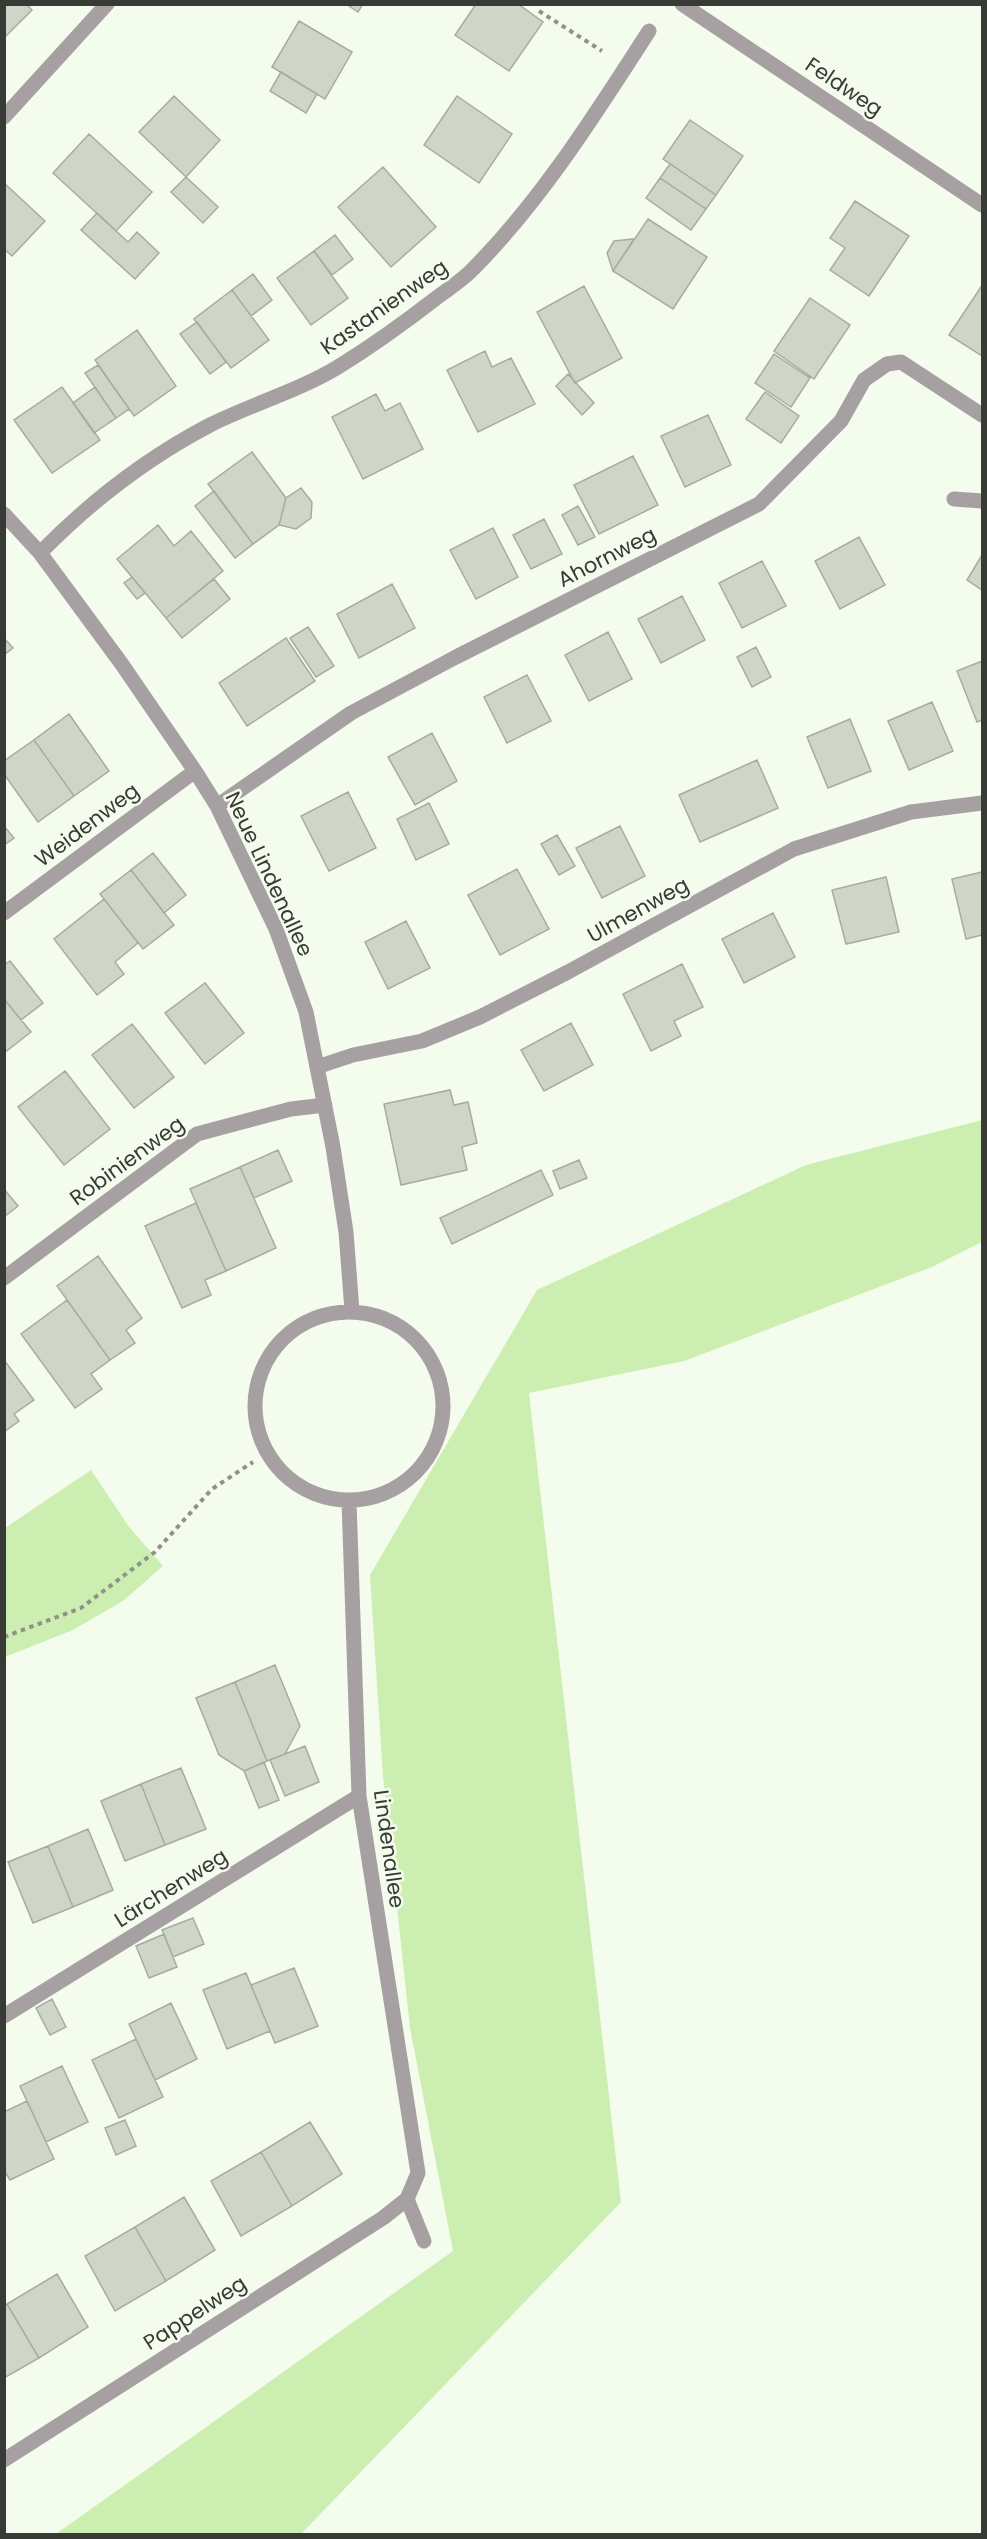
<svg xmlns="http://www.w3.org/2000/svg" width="987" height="2539" font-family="Poppins,sans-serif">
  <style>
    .green { fill: #cdeeb1 }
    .building { fill: #cfd6c9; stroke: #a5ada0; stroke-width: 1.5 }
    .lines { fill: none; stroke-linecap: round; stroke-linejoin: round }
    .path { stroke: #8e938a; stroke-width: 4; stroke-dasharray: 4.5 4.5; stroke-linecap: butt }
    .service { stroke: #a7a0a2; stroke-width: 15 }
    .minor { stroke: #a7a0a2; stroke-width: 15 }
    .labels { text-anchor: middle; stroke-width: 5; stroke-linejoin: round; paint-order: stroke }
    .street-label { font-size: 21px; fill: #373a35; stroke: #f4fcee }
  </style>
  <rect width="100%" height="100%" fill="#f4fcee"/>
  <path class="green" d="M982,1120V1242L932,1267L684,1361L529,1393L621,2202L301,2534H56L453,2251L410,2028L383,1777L370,1575L537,1290L806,1165Z
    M91,1470L129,1527L163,1566L123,1601L73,1630L5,1657V1528Z"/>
  <path class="building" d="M4,4H26L32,10L4,38Z
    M346,4H363L358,12Z
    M476,4H518L543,22L509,71L455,35Z
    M299,21L352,52L325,99L272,67Z
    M281,72L317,94L306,113L270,91Z
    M174,96L220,140L186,177L139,132Z
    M457,96L512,134L479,183L424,145Z
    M690,120L743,156L716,195L663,159Z
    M89,134L152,192L116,231L53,173Z
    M670,164L716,195L706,209L660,178Z
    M383,167L436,227L391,267L338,207Z
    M186,177L218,207L203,223L171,192Z
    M660,178L706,209L691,230L646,198Z
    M4,183L45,221L12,256L4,249Z
    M855,201L909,236L869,296L830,270L845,248L830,238Z
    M97,213L128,242L137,232L159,253L135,279L81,230Z
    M648,219L707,257L673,309L613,271Z
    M335,235L353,259L332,275L314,251Z
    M634,239L613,271L607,253L614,241Z
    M314,251L348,298L311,325L277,278Z
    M253,274L272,300L251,316L232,290Z
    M584,286L622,358L575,383L537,312Z
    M981,287L982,288V356L949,335Z
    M232,290L269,340L231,368L194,319Z
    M810,298L850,325L814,379L774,351Z
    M197,322L226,362L210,374L180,334Z
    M137,330L176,386L134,416L95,360Z
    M485,351L492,367L511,358L535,404L478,432L447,370Z
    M774,354L810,378L791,407L755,383Z
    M98,365L129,409L116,418L85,373Z
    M568,374L594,403L582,415L556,386Z
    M62,387L100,440L52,473L14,420Z
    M95,387L116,418L94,433L73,403Z
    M765,392L799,416L781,443L746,419Z
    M376,394L385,411L400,403L423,449L363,479L332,417Z
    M708,415L731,465L685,487L661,436Z
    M252,452L286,498L279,525L253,544L208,484Z
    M633,456L658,505L599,534L574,485Z
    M301,488L312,502L311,518L296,529L279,525L286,498Z
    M214,491L253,544L235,558L195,506Z
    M578,506L595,537L578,545L562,515Z
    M544,519L562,554L531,569L513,535Z
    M158,525L174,546L191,531L223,571L166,618L117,559Z
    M493,528L518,577L476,599L450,550Z
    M859,537L885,585L840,609L815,561Z
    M982,555V590L967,580Z
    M762,561L786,606L742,628L719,583Z
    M132,577L145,593L137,599L124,583Z
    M214,579L230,599L182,638L166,618Z
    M392,584L415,628L359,658L337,614Z
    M682,596L705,640L661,663L638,619Z
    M308,627L334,666L316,677L290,638Z
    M608,632L632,679L589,701L565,655Z
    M4,638L13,648L4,655Z
    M286,638L315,681L247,726L219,683Z
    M756,647L771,677L752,687L737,657Z
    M982,661V720L977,722L957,671Z
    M527,675L551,721L507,743L484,697Z
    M932,702L953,751L909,770L888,721Z
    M69,714L109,771L74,796L34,740Z
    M850,719L871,771L828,788L807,737Z
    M432,733L457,781L415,805L388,757Z
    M34,740L74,796L38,822L4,774V761Z
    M757,760L778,808L700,842L679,795Z
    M348,792L376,848L329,871L301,816Z
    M429,803L449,844L416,860L397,819Z
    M4,826L14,838L4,845Z
    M620,826L645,876L602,898L576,848Z
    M557,835L575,866L559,875L541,844Z
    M153,853L186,895L164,913L131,870Z
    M517,869L549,929L500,955L468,895Z
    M131,870L174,925L143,949L100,894Z
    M982,872V935L966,939L952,879Z
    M886,877L899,932L846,944L832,890Z
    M104,899L138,943L115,962L124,974L97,995L54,939Z
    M773,913L795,957L744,983L722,939Z
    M406,921L430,968L388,989L365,942Z
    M10,961L43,1003L21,1020L4,999V965Z
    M682,964L703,1007L674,1021L681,1036L651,1051L623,994Z
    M205,983L244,1033L205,1064L165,1013Z
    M4,999L31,1032L4,1053Z
    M571,1023L593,1065L544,1091L521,1050Z
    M132,1024L174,1077L134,1108L92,1055Z
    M65,1071L110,1129L64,1165L18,1107Z
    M450,1090L454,1105L468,1102L477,1143L462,1147L467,1170L401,1185L384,1104Z
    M278,1150L292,1181L254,1198L240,1167Z
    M579,1160L587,1178L560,1189L553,1171Z
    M240,1167L276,1248L226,1271L190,1189Z
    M541,1170L553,1195L452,1244L440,1218Z
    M4,1189L18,1206L4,1217Z
    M196,1203L226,1271L205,1280L211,1295L182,1308L145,1226Z
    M98,1256L142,1318L126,1330L135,1343L110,1360L57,1286Z
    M67,1300L110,1360L91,1374L102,1389L75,1408L21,1334Z
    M4,1360L34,1400L14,1414L19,1421L4,1432Z
    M275,1665L300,1726L285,1754L267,1761L235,1682Z
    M235,1682L267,1761L244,1771L219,1755L196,1698Z
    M305,1746L319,1782L285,1796L270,1760Z
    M264,1762L279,1800L259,1808L244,1771Z
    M181,1768L206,1829L165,1845L141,1784Z
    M141,1784L165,1845L125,1861L101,1801Z
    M88,1829L113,1890L73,1907L48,1846Z
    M48,1846L73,1907L33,1923L8,1862Z
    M193,1918L204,1944L173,1957L162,1930Z
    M164,1934L177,1967L149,1978L136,1946Z
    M294,1968L318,2026L275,2043L251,1985Z
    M246,1973L270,2031L227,2049L203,1990Z
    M52,1999L66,2027L50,2035L36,2008Z
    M171,2003L197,2059L155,2080L129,2024Z
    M136,2039L163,2097L119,2118L92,2060Z
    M62,2066L88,2122L46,2142L20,2086Z
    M27,2101L54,2159L10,2180L4,2170V2112Z
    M125,2120L136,2146L116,2155L105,2128Z
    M310,2122L342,2174L292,2206L261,2152Z
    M261,2152L292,2206L241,2236L211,2181Z
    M184,2197L215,2250L166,2281L135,2227Z
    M135,2227L166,2281L115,2311L85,2256Z
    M57,2274L88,2327L39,2358L7,2304Z
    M7,2304L39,2358L4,2378V2306Z"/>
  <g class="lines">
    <path class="path" d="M539,11L602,51
      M4,1637L81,1608L155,1552L212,1489L253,1462"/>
    <path class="service" d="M407,2199L424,2241"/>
    <path class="minor" d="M682,4L982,205
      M4,117L107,4
      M954,499L982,501
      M4,514L40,553L121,663L195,771L217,806L276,929L306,1012L333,1147L346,1232L352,1311
      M40,553C90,502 147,458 210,425C252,404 298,391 338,367C372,346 404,323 435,299C448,289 463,280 474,268C543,198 596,113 649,31
      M217,806L351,713L456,657L759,504L841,421L864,380L887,364L901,362L982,415
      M4,913L195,771
      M317,1067L353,1055L422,1041L480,1017L568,972L794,849L911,812L982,803
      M4,1278L197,1134L291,1109L325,1105
      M255 1406a94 94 0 1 1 188 0a94 94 0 1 1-188 0Z
      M4,2016L359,1796
      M4,2460L383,2218L407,2199L418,2173L359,1796L349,1501"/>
  </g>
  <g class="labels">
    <g class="street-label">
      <text transform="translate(844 87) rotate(34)" y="7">Feldweg</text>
      <text transform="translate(384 307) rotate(-35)" y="7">Kastanienweg</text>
      <text transform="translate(607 557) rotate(-27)" y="7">Ahornweg</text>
      <text transform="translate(87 825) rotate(-37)" y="7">Weidenweg</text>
      <text transform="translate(269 874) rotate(65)" y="7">Neue Lindenallee</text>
      <text transform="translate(638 910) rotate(-29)" y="7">Ulmenweg</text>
      <text transform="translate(127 1161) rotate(-36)" y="7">Robinienweg</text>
      <text transform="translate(389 1849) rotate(82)" y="7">Lindenallee</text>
      <text transform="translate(171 1888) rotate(-32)" y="7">Lärchenweg</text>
      <text transform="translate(195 2313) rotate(-33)" y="7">Pappelweg</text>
    </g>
  </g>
  <rect width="987" height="2539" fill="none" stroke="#373a35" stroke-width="12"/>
</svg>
